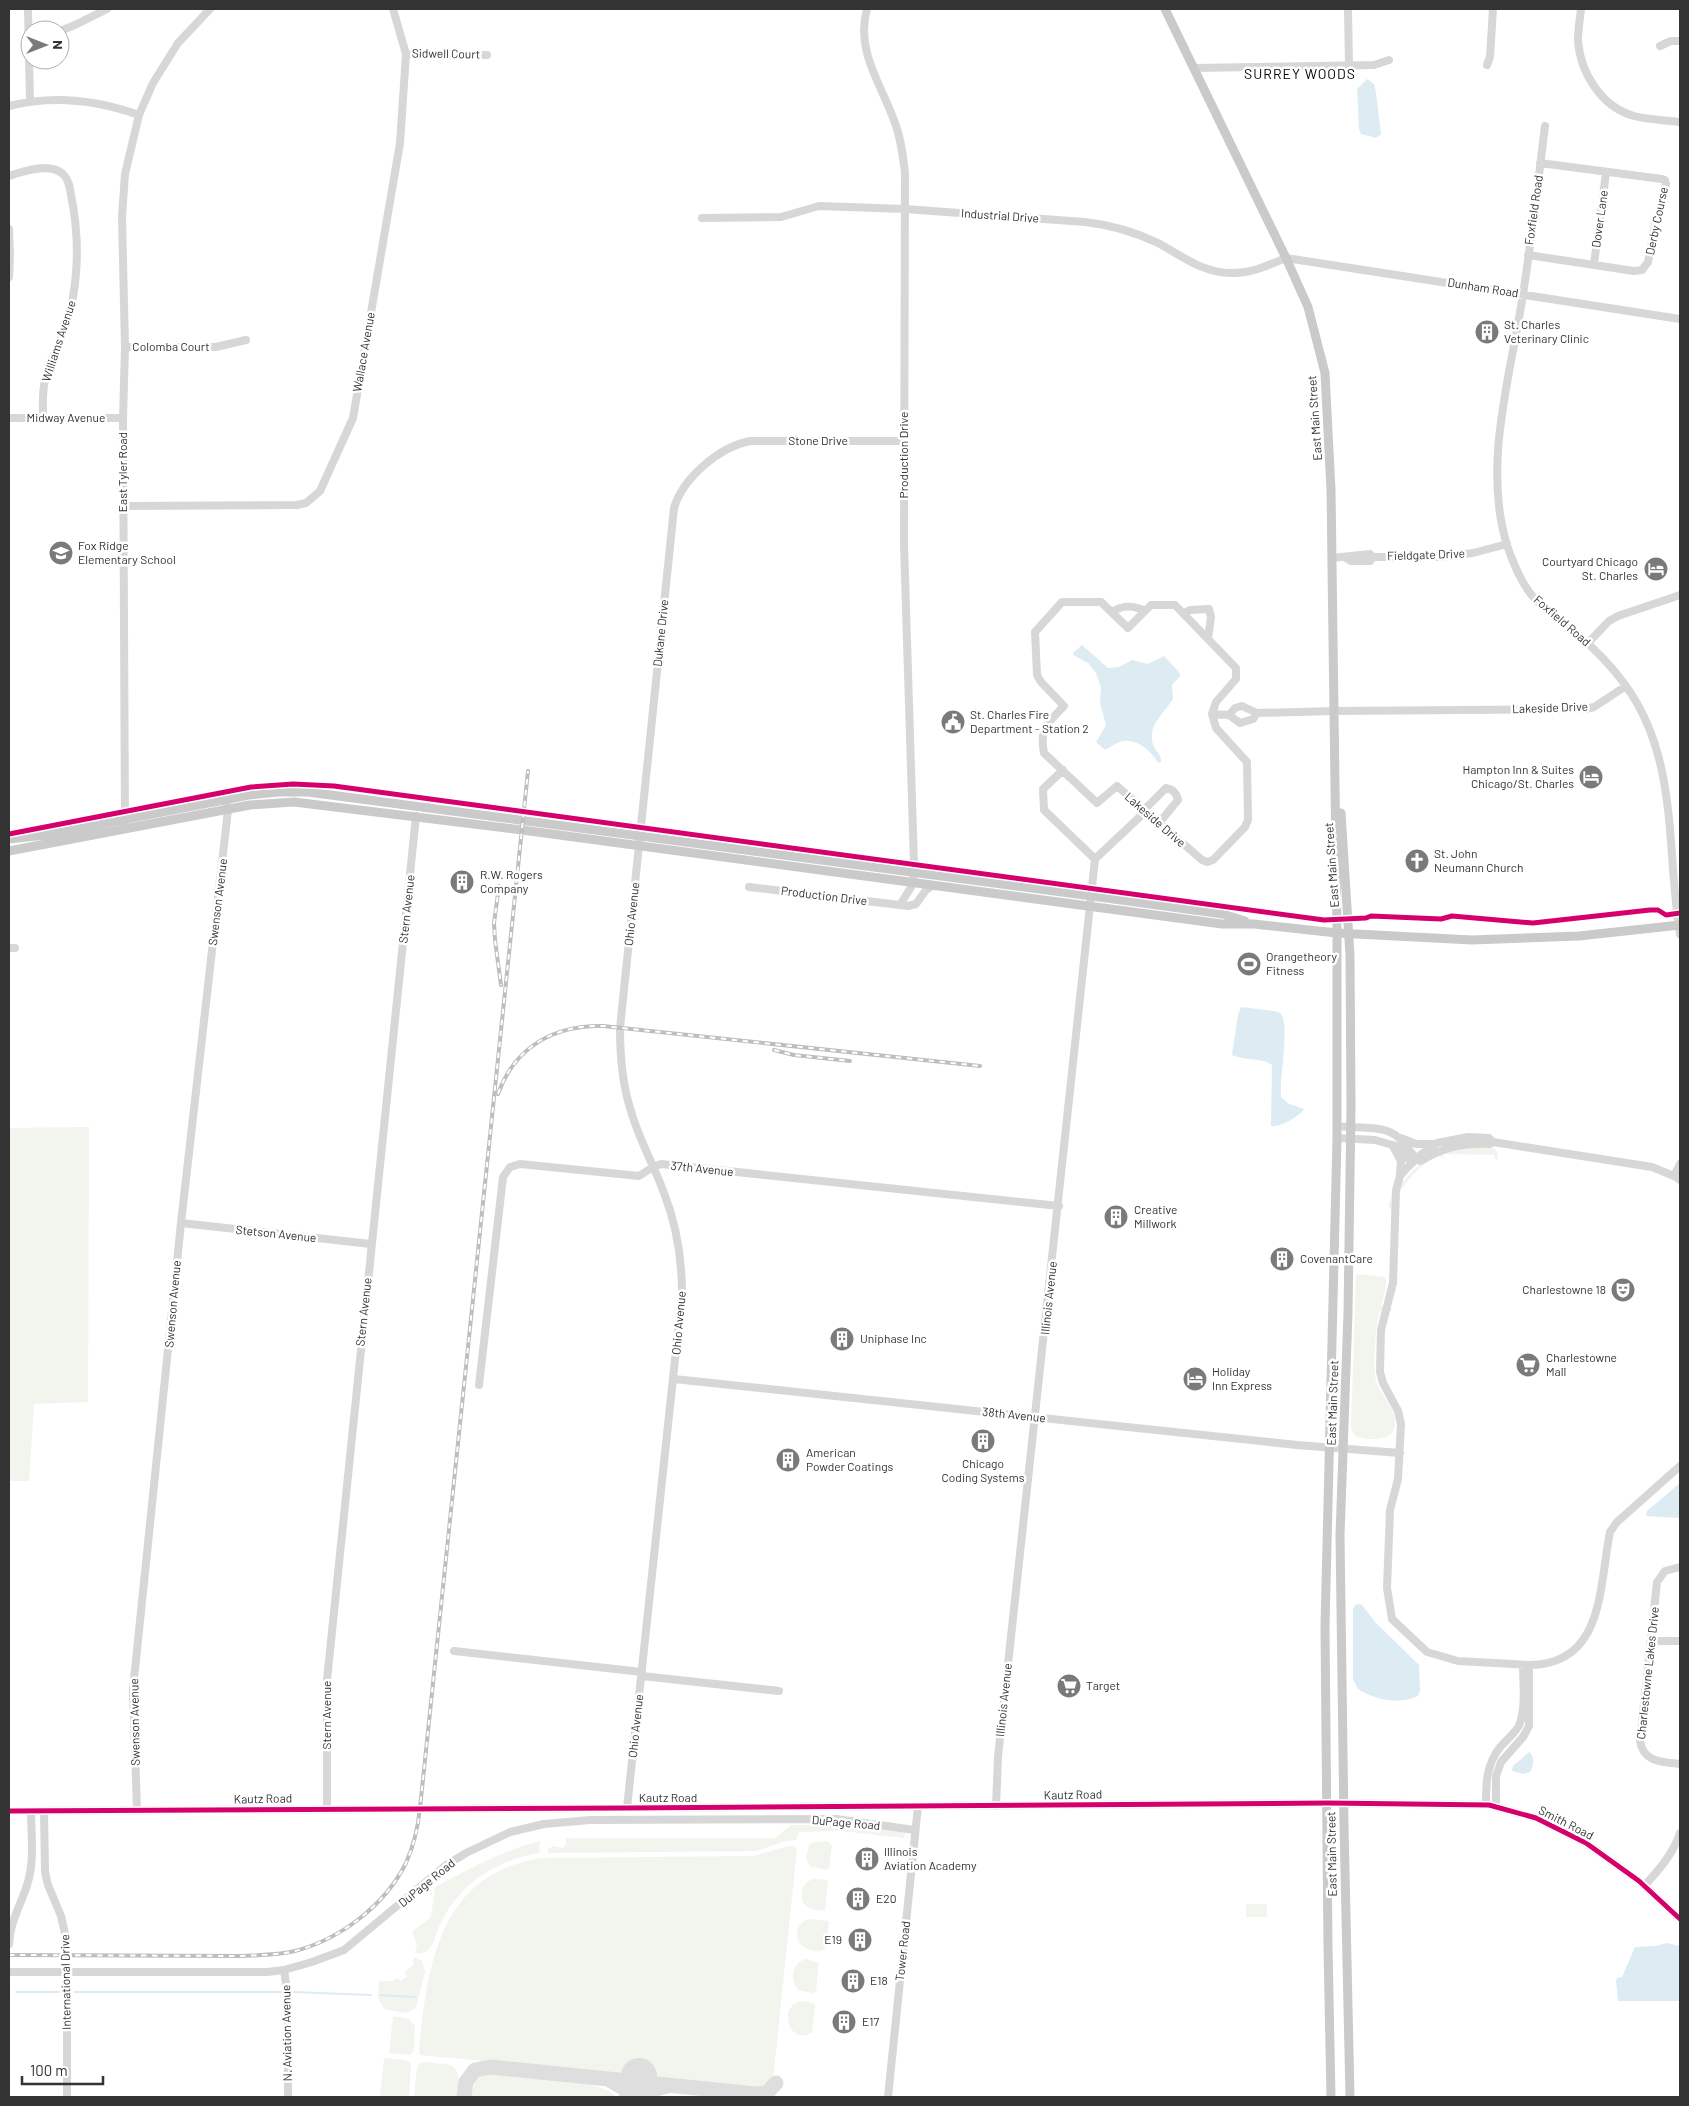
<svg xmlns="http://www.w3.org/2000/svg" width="1689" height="2106" font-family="Barlow,sans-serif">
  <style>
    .green { fill: #f1f5ed }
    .water { fill: #ddebf3 }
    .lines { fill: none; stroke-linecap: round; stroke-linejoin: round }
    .stream { stroke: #ddebf3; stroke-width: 2 }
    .taxiway { stroke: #dedede; stroke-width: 15 }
    .runway { stroke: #dedede; stroke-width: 36 }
    .minor { stroke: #d7d7d7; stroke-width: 8 }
    .major { stroke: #cacaca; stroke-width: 9 }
    .rail-casing { stroke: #bebebe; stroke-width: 4 }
    .rail { stroke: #fff; stroke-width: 2; stroke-dasharray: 5.5; stroke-linecap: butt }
    .cycleway-casing { stroke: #fff; stroke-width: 8 }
    .cycleway { stroke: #d6006c; stroke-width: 5 }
    .labels { text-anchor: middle; stroke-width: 5; stroke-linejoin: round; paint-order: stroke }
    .street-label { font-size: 12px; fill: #333; stroke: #fff }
    .poi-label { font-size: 12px; fill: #333; stroke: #fff; text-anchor: start }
    .neighbourhood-label { font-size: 14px; letter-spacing: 1px; fill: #000; stroke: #fff }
  </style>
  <rect width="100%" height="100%" fill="#fff"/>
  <path class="green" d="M89,1127L88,1402L34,1404L29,1481H9V1128Z
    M1489,1146L1497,1151L1498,1160L1495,1159L1494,1155L1443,1154V1159L1440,1155C1416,1166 1404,1185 1391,1206L1394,1208L1392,1210L1388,1206C1399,1182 1420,1159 1446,1150C1458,1146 1476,1147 1489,1146Z
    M1356,1274L1386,1277L1385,1292L1381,1305L1386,1310L1390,1308L1393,1311H1380C1375,1325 1373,1367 1376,1381C1380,1398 1405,1415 1391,1434C1382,1441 1365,1440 1355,1436L1351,1428Z
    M791,1825H833L905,1832L904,1838L841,1831L799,1832L796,1840L786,1841L756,1851L548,1853V1849L553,1846L563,1848L566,1844V1838H775Z
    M540,1841L539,1853C503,1859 470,1877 449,1908C445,1915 441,1922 438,1929C433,1941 432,1956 415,1953L417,1944L412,1932L431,1917L435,1887C469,1869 502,1851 540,1841Z
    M828,1841L832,1846L829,1868L827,1870L810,1866L806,1858L809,1845L815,1842Z
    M789,1846H794L797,1849L774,2070C772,2080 771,2087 760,2089L648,2077V2072L631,2070L630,2075L420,2055L419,2050C428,1963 439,1875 541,1858L754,1856Z
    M814,1879L828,1880L825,1911L810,1909L803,1903C800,1892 802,1882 814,1879Z
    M1246,1904H1267V1917H1246Z
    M809,1919L829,1921L826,1945L824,1950C794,1956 789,1925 809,1919Z
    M414,1957L422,1961L425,1972L416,2008L406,2013L384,2009L378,1998L379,1983L380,1981H392L397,1978L401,1981L407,1977L404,1973L413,1965Z
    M806,1959L819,1963L816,1991L813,1993L798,1990C789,1980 792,1962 806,1959Z
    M802,2001L813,2003L815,2006L812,2032C790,2048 776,2005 802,2001Z
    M393,2016L409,2019L415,2026L414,2050L410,2055L389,2053Z
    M384,2058L406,2060L411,2063L409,2097H380Z
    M424,2062L451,2065L456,2069L459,2079L457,2097H414L417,2068L420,2063Z
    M485,2074C512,2075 600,2077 616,2097H471C473,2086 475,2080 485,2074Z"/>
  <path class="water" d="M1367,79L1374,84L1376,93L1381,134L1376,138L1361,134L1359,129L1357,89Z
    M1082,645L1108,668L1119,667L1132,660L1148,664L1164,656L1179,672L1180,676L1172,685L1173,699C1164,713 1147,726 1153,745C1156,752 1162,755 1161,762L1158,763C1152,752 1138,739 1123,741C1117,742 1111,747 1105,750L1096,742L1106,725L1100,703L1101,688L1096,673L1088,663L1073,655V653Z
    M1241,1007L1274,1011C1277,1012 1279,1012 1281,1014C1290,1024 1279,1080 1281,1097L1289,1104L1304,1109C1300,1116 1279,1128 1271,1126L1272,1065C1261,1057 1245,1061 1232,1055L1238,1015Z
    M1680,1483V1518L1646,1516L1647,1511Z
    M1359,1604L1362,1605L1376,1623L1419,1665L1420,1691L1418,1696C1399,1705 1375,1700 1358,1689L1353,1679V1610L1355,1605Z
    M1529,1752C1535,1756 1534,1766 1530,1772L1523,1774L1512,1771L1513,1766Z
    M1667,1943L1680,1946V2001H1618L1616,1981L1617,1978L1622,1977L1635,1947L1656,1946Z"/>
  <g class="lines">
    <path class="stream" d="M16,1992H59
      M75,1992H282
      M294,1992L371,1995
      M380,1995L415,1997"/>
    <path class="taxiway" d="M611,2081L627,2090L631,2097
      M464,2097L466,2082L475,2070L490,2067L755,2094
      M644,2097L656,2089L667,2086
      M761,2097L755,2094L767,2093L776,2083"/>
    <path class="runway" d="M637,2097L639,2076"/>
    <path class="minor" d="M28,9L30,102
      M867,9C855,51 882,85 895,123C901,139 903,156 905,173L904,544L914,864L913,884L900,905
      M1348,9L1349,65
      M1581,9C1580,19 1578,29 1578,40C1580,72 1601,107 1634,116C1649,120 1665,120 1680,122
      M60,31L75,25L107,9
      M1660,46L1671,41H1680
      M406,54L487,55
      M1487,65L1490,57L1493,9
      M1194,68L1374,65L1389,60
      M9,106C52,95 97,100 139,115
      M1545,126C1538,182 1532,238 1523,294C1511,375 1482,464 1507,545C1513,563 1521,584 1535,599C1546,611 1562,621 1575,632C1594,648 1611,665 1626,686C1679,760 1666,850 1680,934
      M9,176C23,171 50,162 63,174C69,180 70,188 71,195C79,234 79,273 70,312C64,335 51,356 45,380C42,392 43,405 43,417
      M702,218L781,217L819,206L905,209L1085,222C1111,225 1135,232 1158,243C1182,256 1203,273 1231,273C1251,274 1268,265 1286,258L1680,319
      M9,229L10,254L9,277
      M1528,255L1634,271L1642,270L1648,262L1655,225L1666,184L1665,180L1662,179L1540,163
      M1594,264L1606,173
      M125,347H216L246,340
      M9,418H123
      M123,506L297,505L306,503L320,491L353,418L400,143L406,54L393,9
      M1332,558L1370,554L1373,557H1439L1473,553L1507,544
      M1346,558L1351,561H1370L1373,557
      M1112,612C1123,605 1133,605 1145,611
      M1184,613L1190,610L1209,609L1211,617L1208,638
      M1588,643L1609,621L1618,616L1680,595
      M1212,714L1216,702L1236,679V668L1175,605H1151L1128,628L1101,602H1062L1035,632L1037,675L1041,682L1064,706C1048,723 1039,728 1044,753L1097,803L1117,786L1202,860L1207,862L1213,860L1245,827L1248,820L1247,762L1216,728L1212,714L1229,715L1240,723L1253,719L1257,713
      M1229,715L1235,708L1242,706L1257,713L1335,711L1586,709L1594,707L1626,686
      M1063,770L1043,789L1044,810L1095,859
      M1144,810L1166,788C1173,789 1177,794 1178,800L1159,823
      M125,825L123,418L125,347L122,217L125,174L139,115L153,83L178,43L210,9
      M749,887L908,906L916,904L926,890L932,886
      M9,948H15
      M1338,1126C1356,1129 1385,1124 1399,1138C1406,1144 1411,1153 1417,1160
      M1337,1138L1375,1140L1396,1146L1412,1163
      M1401,1138L1416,1144H1433
      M1393,1146L1401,1161L1400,1174
      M1417,1160L1420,1161C1443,1148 1463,1142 1490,1144L1493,1142
      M1674,1176L1680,1164
      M1680,1180L1674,1176L1652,1167L1493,1142L1489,1138L1468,1137L1437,1143L1419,1156L1405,1170L1400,1176L1396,1190L1393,1283L1381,1330L1380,1372L1383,1383L1398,1411L1401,1424L1398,1479L1390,1510L1387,1588L1392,1619L1427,1652L1458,1661L1529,1665C1605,1665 1599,1585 1610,1532L1617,1522L1680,1466
      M181,1223L371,1244
      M674,1379L1297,1445L1400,1453
      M479,1385L503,1177L510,1167L520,1164L639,1176L653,1167L661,1164L1059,1206
      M1680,1567L1665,1571L1657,1582L1640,1741C1643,1762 1662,1762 1680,1764
      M1651,1641H1680
      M454,1651L642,1672
      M642,1676L779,1691
      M1486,1804C1486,1783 1486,1764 1501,1746C1507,1739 1517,1732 1520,1723C1526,1705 1523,1683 1523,1665
      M996,1806L998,1757L1095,859L1146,811
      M1496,1806V1776L1501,1762L1523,1737L1529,1726V1665
      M327,1808V1680L416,816
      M627,1808L682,1294C682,1260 677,1226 664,1193C654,1165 639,1140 631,1111C622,1084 620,1057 620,1028L674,508C683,478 719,447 750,441H903
      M137,1810L133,1689L181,1223L228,810L226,800
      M9,1811L627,1808L1328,1803L1489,1805L1536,1818L1586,1843L1639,1881L1680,1919
      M44,1811L45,1872L48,1885L61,1916L67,1942V2097
      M1644,1886C1659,1870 1673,1854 1680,1833
      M9,1944C10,1921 21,1905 27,1885C35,1861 31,1835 31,1811
      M284,1970L288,1997V2097
      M9,1972H267L284,1970L312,1962L344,1950L445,1866L466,1853L510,1832L544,1824L590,1820L836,1819L915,1830
      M888,2097L918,1806"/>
    <path class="major" d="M1165,9L1286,258L1308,307L1325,373L1331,490L1337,933V1138L1325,1626L1328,1947L1331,2097
      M1341,813L1350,955L1351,1106L1348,1313L1340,1535L1344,1825L1350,2097
      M9,839L45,835L249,795L278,792H308L1092,896L1223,914L1245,921
      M9,851L250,805L294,802L522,830L1222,924H1254L1337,933L1472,940L1579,936L1680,925"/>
    <defs>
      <path id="rail" d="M499,886L494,923L495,940L501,985
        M774,1050L794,1055L850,1061
        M498,1094C515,1046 555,1025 603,1026L980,1066
        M9,1955L242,1956C260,1955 278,1955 295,1951C341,1939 385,1905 406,1863C414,1845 418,1827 420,1808L528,771"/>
    </defs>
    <use href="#rail" class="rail-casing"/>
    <use href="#rail" class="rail"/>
    <defs>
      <path id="cycleway" d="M9,834L251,787L293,784L334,786L1324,920L1366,918L1371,916L1441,919L1452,916L1533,923L1650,910H1658L1666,915L1680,913
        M9,1811L627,1808L1328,1803L1489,1805L1536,1818L1586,1843L1639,1881L1680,1919"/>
    </defs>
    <use href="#cycleway" class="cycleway-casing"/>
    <use href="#cycleway" class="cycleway"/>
  </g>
  <defs>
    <symbol id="building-disc" viewBox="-11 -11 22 22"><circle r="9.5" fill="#7a7a7a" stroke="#fff"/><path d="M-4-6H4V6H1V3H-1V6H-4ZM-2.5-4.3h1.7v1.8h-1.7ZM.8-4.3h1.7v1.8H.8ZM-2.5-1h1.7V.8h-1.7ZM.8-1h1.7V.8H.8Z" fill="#fff"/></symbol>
    <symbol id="school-disc" viewBox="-11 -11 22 22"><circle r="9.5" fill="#7a7a7a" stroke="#fff"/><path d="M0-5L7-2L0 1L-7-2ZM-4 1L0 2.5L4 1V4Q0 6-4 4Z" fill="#fff"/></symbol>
    <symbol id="hotel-disc" viewBox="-11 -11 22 22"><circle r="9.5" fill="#7a7a7a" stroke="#fff"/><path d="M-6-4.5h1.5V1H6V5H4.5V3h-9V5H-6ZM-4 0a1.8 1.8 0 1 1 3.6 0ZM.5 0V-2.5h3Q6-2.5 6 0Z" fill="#fff"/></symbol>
    <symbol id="civic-disc" viewBox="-11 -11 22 22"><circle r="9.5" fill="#7a7a7a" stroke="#fff"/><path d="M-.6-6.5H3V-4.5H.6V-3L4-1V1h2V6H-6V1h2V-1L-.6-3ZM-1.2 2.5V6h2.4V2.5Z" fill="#fff"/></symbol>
    <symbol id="church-disc" viewBox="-11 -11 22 22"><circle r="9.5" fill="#7a7a7a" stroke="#fff"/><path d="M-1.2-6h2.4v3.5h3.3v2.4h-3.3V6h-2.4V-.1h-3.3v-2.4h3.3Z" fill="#fff"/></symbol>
    <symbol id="stadium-disc" viewBox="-11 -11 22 22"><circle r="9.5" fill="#7a7a7a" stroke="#fff"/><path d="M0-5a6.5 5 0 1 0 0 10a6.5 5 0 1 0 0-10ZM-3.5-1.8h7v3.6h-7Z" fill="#fff"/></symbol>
    <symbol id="theatre-disc" viewBox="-11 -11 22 22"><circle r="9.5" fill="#7a7a7a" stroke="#fff"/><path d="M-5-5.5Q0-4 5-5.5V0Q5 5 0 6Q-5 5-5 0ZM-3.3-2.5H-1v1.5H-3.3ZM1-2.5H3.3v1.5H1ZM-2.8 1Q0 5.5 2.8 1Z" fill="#fff"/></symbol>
    <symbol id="supermarket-disc" viewBox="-11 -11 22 22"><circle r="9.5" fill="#7a7a7a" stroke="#fff"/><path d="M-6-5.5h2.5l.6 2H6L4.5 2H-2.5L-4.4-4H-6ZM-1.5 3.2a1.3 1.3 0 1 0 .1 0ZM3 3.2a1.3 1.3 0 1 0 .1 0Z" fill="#fff"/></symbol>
  </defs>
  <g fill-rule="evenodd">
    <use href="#building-disc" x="1473" y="318" width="28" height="28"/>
    <use href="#school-disc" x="47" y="539" width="28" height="28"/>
    <use href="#hotel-disc" x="1642" y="555" width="28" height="28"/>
    <use href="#civic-disc" x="939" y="708" width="28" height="28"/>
    <use href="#hotel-disc" x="1577" y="763" width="28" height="28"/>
    <use href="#church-disc" x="1403" y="847" width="28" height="28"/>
    <use href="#building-disc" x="448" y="868" width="28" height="28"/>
    <use href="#stadium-disc" x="1235" y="950" width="28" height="28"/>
    <use href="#building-disc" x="1102" y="1203" width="28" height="28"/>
    <use href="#building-disc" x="1268" y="1245" width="28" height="28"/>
    <use href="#theatre-disc" x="1609" y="1276" width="28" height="28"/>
    <use href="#building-disc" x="828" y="1325" width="28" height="28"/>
    <use href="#supermarket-disc" x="1514" y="1351" width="28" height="28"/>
    <use href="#hotel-disc" x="1181" y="1365" width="28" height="28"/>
    <use href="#building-disc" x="969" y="1427" width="28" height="28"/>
    <use href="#building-disc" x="774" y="1446" width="28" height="28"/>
    <use href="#supermarket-disc" x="1055" y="1672" width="28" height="28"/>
    <use href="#building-disc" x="853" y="1845" width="28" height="28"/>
    <use href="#building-disc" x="844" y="1885" width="28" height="28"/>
    <use href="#building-disc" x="846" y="1926" width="28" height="28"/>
    <use href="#building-disc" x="839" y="1967" width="28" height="28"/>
    <use href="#building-disc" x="830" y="2008" width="28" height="28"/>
  </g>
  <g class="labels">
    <g class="street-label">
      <text transform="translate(446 54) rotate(1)" y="4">Sidwell Court</text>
      <text transform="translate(1534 210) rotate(-82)" y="4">Foxfield Road</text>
      <text transform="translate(1000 216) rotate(4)" y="4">Industrial Drive</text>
      <text transform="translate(1600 219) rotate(-82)" y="4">Dover Lane</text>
      <text transform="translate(1657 221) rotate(-78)" y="4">Derby Course</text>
      <text transform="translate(1483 288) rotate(9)" y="4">Dunham Road</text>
      <text transform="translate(59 341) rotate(-72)" y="4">Williams Avenue</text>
      <text x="171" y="351">Colomba Court</text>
      <text transform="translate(364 352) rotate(-80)" y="4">Wallace Avenue</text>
      <text x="66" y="422">Midway Avenue</text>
      <text transform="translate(1315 418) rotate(-94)" y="4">East Main Street</text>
      <text x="818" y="445">Stone Drive</text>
      <text transform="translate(904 455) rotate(-90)" y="4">Production Drive</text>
      <text transform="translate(123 472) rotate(-90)" y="4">East Tyler Road</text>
      <text transform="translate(1426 555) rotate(-2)" y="4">Fieldgate Drive</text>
      <text transform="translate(1562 621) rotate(41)" y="4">Foxfield Road</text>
      <text transform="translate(661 633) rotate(-84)" y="4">Dukane Drive</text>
      <text transform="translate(1550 708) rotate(-2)" y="4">Lakeside Drive</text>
      <text transform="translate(1155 820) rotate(41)" y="4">Lakeside Drive</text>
      <text transform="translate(1332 865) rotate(-94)" y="4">East Main Street</text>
      <text transform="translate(824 896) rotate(7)" y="4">Production Drive</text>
      <text transform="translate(218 902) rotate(-83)" y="4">Swenson Avenue</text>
      <text transform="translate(407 909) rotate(-84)" y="4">Stern Avenue</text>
      <text transform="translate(632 914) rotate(-84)" y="4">Ohio Avenue</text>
      <text transform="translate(702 1169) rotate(6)" y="4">37th Avenue</text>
      <text transform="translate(276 1234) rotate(6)" y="4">Stetson Avenue</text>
      <text transform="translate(1049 1298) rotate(-84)" y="4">Illinois Avenue</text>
      <text transform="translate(173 1304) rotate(-85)" y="4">Swenson Avenue</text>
      <text transform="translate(364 1312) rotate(-84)" y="4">Stern Avenue</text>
      <text transform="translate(679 1323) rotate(-85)" y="4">Ohio Avenue</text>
      <text transform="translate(1333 1403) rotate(-88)" y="4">East Main Street</text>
      <text transform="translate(1014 1415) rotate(6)" y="4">38th Avenue</text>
      <text transform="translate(1648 1673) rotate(-84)" y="4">Charlestowne Lakes Drive</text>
      <text transform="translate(1004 1700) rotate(-84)" y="4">Illinois Avenue</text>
      <text transform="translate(327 1715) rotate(-90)" y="4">Stern Avenue</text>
      <text transform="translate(135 1722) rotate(-91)" y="4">Swenson Avenue</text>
      <text transform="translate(636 1726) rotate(-84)" y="4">Ohio Avenue</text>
      <text transform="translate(1073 1795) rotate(-1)" y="4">Kautz Road</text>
      <text x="668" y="1802">Kautz Road</text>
      <text transform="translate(263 1799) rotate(-1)" y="4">Kautz Road</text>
      <text transform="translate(846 1823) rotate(5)" y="4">DuPage Road</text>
      <text transform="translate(1566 1823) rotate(27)" y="4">Smith Road</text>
      <text transform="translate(1332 1854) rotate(-91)" y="4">East Main Street</text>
      <text transform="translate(427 1883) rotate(-39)" y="4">DuPage Road</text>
      <text transform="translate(903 1951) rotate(-84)" y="4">Tower Road</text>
      <text transform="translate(66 1982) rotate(-91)" y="4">International Drive</text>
      <text transform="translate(287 2033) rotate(-91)" y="4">N. Aviation Avenue</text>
    </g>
    <g class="poi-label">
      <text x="1504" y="329">St. Charles<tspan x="1504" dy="14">Veterinary Clinic</tspan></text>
      <text x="78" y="550">Fox Ridge<tspan x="78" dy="14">Elementary School</tspan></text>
      <text x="1638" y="566" text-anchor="end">Courtyard Chicago<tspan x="1638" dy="14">St. Charles</tspan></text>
      <text x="970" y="719">St. Charles Fire<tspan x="970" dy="14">Department - Station 2</tspan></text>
      <text x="1574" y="774" text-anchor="end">Hampton Inn &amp; Suites<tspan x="1574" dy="14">Chicago/St. Charles</tspan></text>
      <text x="1434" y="858">St. John<tspan x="1434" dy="14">Neumann Church</tspan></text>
      <text x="480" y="879">R.W. Rogers<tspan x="480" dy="14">Company</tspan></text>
      <text x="1266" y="961">Orangetheory<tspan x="1266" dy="14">Fitness</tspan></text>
      <text x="1134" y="1214">Creative<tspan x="1134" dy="14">Millwork</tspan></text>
      <text x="1300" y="1263">CovenantCare</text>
      <text x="1606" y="1294" text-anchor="end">Charlestowne 18</text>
      <text x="860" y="1343">Uniphase Inc</text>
      <text x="1546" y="1362">Charlestowne<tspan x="1546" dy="14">Mall</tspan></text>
      <text x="1212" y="1376">Holiday<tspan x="1212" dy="14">Inn Express</tspan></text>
      <text x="806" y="1457">American<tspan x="806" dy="14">Powder Coatings</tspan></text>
      <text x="983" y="1468" text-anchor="middle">Chicago<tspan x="983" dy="14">Coding Systems</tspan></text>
      <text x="1086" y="1690">Target</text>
      <text x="884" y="1856">Illinois<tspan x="884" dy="14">Aviation Academy</tspan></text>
      <text x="876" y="1903">E20</text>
      <text x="842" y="1944" text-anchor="end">E19</text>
      <text x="870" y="1985">E18</text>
      <text x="862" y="2026">E17</text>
    </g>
    <g class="neighbourhood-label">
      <text x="1300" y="79">SURREY WOODS</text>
    </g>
  </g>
  <rect width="1689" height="2106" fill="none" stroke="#333333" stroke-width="20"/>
  <g transform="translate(45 45) rotate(90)"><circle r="24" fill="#ffffff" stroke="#adadad"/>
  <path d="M0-4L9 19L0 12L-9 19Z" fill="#7a7a7a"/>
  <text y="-8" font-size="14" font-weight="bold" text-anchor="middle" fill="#333333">N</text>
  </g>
  <path d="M22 2076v8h81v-8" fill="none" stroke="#333333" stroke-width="2.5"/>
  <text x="30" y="2076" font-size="15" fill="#333333" stroke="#ffffff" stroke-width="4" paint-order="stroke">100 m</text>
</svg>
